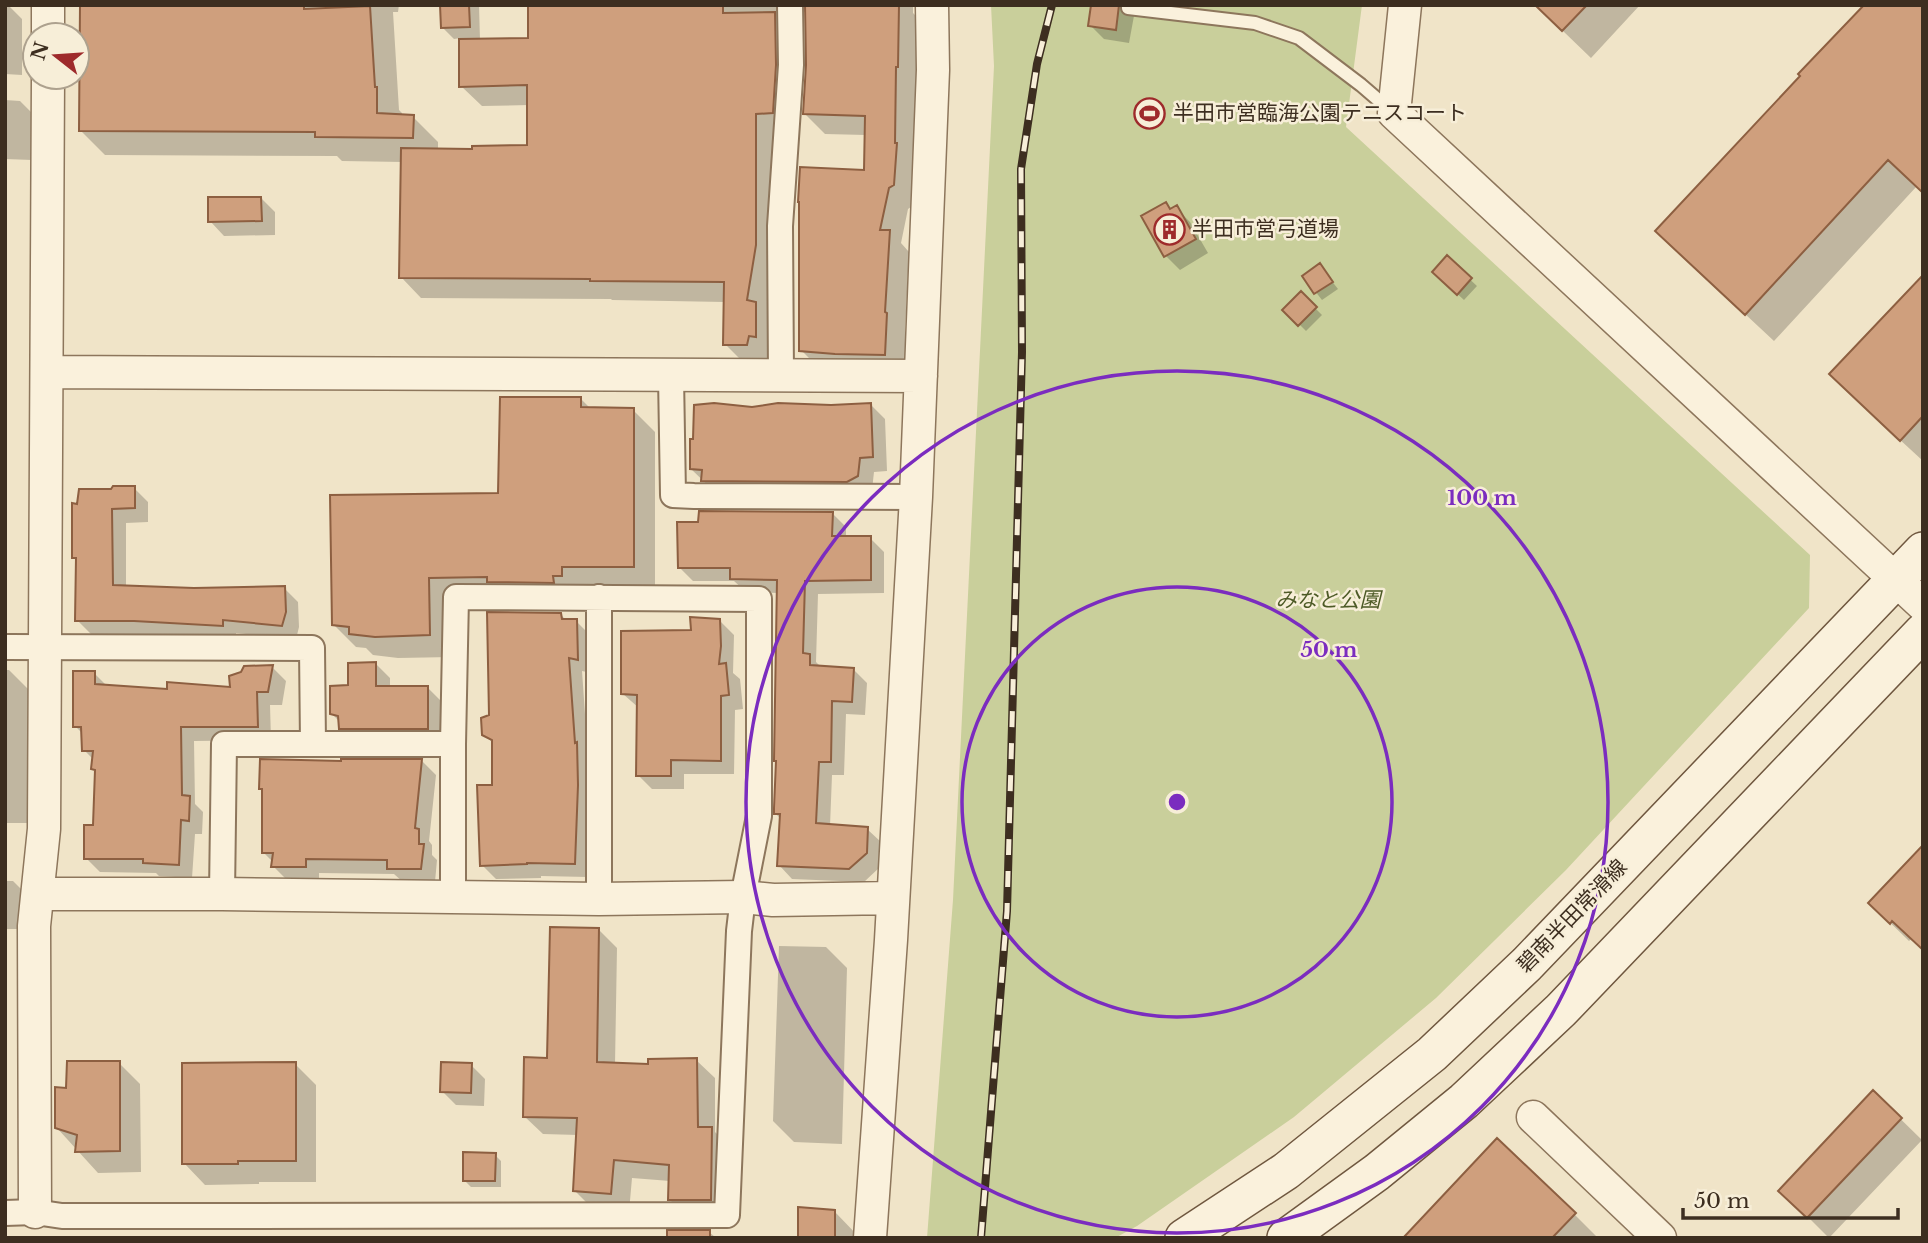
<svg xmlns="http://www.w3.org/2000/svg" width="1928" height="1243" font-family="'Libre Baskerville','Noto Sans JP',serif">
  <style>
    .green { fill: #c9cf9b }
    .shadow { fill: #0003 }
    .building { fill: #cf9f7d; stroke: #8d5f41; stroke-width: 2 }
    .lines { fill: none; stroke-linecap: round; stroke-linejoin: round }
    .service-casing { stroke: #8d765c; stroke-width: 16 }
    .minor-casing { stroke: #8d765c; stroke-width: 28 }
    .tertiary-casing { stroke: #8d765c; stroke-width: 35 }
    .secondary-casing { stroke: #6f573f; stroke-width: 40 }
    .service { stroke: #faf1dc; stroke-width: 12 }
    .minor { stroke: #faf1dc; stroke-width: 24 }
    .tertiary { stroke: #faf1dc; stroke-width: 32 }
    .secondary { stroke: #faf1dc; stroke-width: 37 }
    .rail-casing { stroke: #3d2e20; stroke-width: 8 }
    .rail { stroke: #f7eed8; stroke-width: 5; stroke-dasharray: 16; stroke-linecap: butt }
    .ring { fill: none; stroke: #7b2cbf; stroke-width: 3.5 }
    .labels { text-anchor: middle; stroke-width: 5; stroke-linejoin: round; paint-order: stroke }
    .poi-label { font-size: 21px; fill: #3d2e20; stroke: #f7eed8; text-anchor: start }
    .park-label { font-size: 21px; font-style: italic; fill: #4d5a26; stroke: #f7eed8 }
    .street-label { font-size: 21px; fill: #3d2e20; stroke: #f7eed8 }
    .centre { fill: #7b2cbf; stroke: #f7eed8; stroke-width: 3.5 }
    .ring-label { font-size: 21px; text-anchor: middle; font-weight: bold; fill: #7b2cbf; stroke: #f7eed8; stroke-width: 5; stroke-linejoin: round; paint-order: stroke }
  </style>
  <rect width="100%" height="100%" fill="#f0e4c8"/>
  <path class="green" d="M991,5H1362L1346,127L1810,555L1809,608L1566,870L1436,998L1294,1117L1137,1226L1115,1238H927L953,900L994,66Z"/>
  <path class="shadow" d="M5,5H8L22,19V75L5,74Z
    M81,5H399L398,12H393L399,110L402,113V116L413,117L438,142V150L528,147L529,105L482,106L461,86V38L454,39L442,27L441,5H479L480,40L529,39L530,5H913V13L919,19L918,87H916L914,205L908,209L901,243L909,252L905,332L907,335L905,375L822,371L801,350L866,172V135L825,134L804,113L808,65L807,11L802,13L776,267L768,316L776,324L767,364H745L725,344V302L612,300L611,299L421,298L401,277L403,162L342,161L337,156L105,155L80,130Z
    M1093,5H1136L1129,43L1104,39L1090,25Z
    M1536,5H1640L1591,58Z
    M1867,5L1917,186L1774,341L1685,258Z
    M5,100L20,101L34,115L32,160L5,159Z
    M261,198L275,212V235L224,236L210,221Z
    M1165,204L1172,210L1176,208L1190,222L1208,253L1180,270L1166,256Z
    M1447,258L1477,286L1464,300L1440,278Z
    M1320,266L1338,289L1322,300L1304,277Z
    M1923,278V461L1859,402Z
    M1301,294L1322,315L1306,331L1285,310Z
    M581,399L591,409L633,410L655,432V588L450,599L452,657L398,658L373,655L366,648L356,647L333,624L500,495Z
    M871,405L885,419L887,471L874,472L872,490L717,494L691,469L694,440L752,408Z
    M134,488L148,502V522L126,523V587L194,589L284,588L298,602L299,627L296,639L236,633V639L149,635L91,634L77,620V561L74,557V505Z
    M832,513L846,527V538H870L884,552V593L818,594L816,662L821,667L853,669L867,683L865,715L846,714L844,775H832L830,826L867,829L881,842L880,867L864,882L792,879L779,865L781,819L776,814L779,593L746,592L734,581H693L680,568Z
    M560,614L566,620L576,621L590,635L591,673L582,671L588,757V877L541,876V878L496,879L482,865L494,786L493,743L484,734L491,716Z
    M720,621L734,635L733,673L740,679L743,709L735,710L734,774H684V789H652L638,775L639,708L623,694L693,632Z
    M376,664L390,678V687H427L441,701L442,742H355L341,728L340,722L332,714L349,687Z
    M272,667L286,681L282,705H270L271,740L194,741L195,804L203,812L202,834H195L192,878L159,876L156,873L100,872L86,858L94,827L96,772L93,769L94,760L84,750L83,734L75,726L94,673L107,686L168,690L232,689Z
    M5,670H9L28,689L35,707L32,823H5Z
    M422,761L436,775L429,841L432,845V855L437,860L435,882H403L394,874L319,873V881L287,880L273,866V862L263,852L264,792L260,789L343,763Z
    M1923,847L1912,938L1909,941L1870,903Z
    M5,881H13L31,899L30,929H5Z
    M599,930L617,948L615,1065L650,1066L696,1060L715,1078V1132L730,1147L728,1218H688L670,1200V1181L632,1178L629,1212L593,1209L575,1191L578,1135L543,1134L524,1116L549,1060Z
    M779,946L826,947L847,968L842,1144L794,1142L773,1121Z
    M119,1063L140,1084L141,1172L98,1173L57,1128L68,1089Z
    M295,1064L316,1085V1182H259V1184L205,1185L184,1163Z
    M471,1065L485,1079L484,1106L456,1105L442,1091Z
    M1873,1092L1922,1140L1829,1238L1802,1211Z
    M495,1155L501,1161V1187H471L464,1180Z
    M835,1212L860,1238H800Z
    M1574,1214L1598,1238H1405Z
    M709,1232L715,1237L740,1238H614V1236L669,1237Z"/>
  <path class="building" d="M80,5H304V9L370,6L375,87H377V113L414,115L413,138L315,137V132L79,131Z
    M440,5H469L470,27L441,28Z
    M528,5H723V13L775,12L776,65L773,113L756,114V245L747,300L756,302V337L749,336L747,345H723L724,282L590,281V279L399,278L401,148L472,149V146L527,145V85L459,87V39L528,38Z
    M805,5H899L898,67H896L895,143H897L894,185L889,188L880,230H890L885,312L887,313L885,355L835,354L799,351V202H798L800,167L864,170L865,116L803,114L806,65Z
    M1091,5H1119L1116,30L1088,26Z
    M1535,5H1587L1562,31Z
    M1864,5H1923V193L1888,160L1745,315L1655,231L1800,76L1798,74Z
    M208,197H261L262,221L208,222Z
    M1166,202L1170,209L1177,205L1196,239L1164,257L1141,216Z
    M1447,255L1472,278L1457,295L1432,272Z
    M1320,263L1333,282L1314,294L1302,276Z
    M1923,275V416L1900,441L1829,374Z
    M1301,291L1317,307L1298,326L1282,310Z
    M500,397H581V407L634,408V567H562V576H553L554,583L487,582V577L429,578L430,635L375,637L349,634V627L332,625L330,495L498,493Z
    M714,403L752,407L778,403L831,405L871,403L873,457L860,458L858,476L847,482L701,481L702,470L690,469V439H693L694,405Z
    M113,486H135V508L112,509L113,585L194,588L285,586L286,612L282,626L223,620V626L134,621H75L76,558H72V503L77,504L79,489H111Z
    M699,511L833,512L832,536H871V580L805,581L803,653L810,654V665L854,668L852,702L832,701L831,762H819L816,823L868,827L867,853L849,869L777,866L780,814H774V808L776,761H774L777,580L730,579V568H678L677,522H698Z
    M487,612L561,613L562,619H577L578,660L569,658L575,743L577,742L578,785L575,864L527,863V864L480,866L477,785H492V740L482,735L481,718L489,715Z
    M690,617L720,619L721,646L719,664L726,663L729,695L721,696V761L671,760V776H636L637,695L621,694V631L691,630Z
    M376,662V686H428V729H339L338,716L330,714V686L348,685V663Z
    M273,665L268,692H257L258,727H181L182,795L190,796L189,821L181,820L179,865L143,863V859H84V825H93L95,770L91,769L93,751H82L81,727H73V671H95V684L167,689V682L230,687L229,676L241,672L244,666Z
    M260,759L341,761V759H422L415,828L419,829V844H424L421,869H387V860L306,859V867H271L273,853H262V789H259Z
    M1923,845V950L1892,921L1890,924L1868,903Z
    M550,927L599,928L597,1062L648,1064V1059L697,1058L698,1127H712L711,1200H668L669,1165L614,1160L611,1194L573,1191L577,1118L523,1117L524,1057L547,1058Z
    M67,1061H120V1151L75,1152L77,1135L55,1128V1087L66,1088Z
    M296,1062V1161H238V1164H182V1063Z
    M441,1062L472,1063L471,1093L440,1092Z
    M1873,1090L1902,1118L1807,1218L1778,1191Z
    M1497,1138L1576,1213L1552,1238H1403Z
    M463,1152L496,1153L495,1181H463Z
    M798,1207L835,1210V1238H798Z
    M667,1230H710V1238H667Z"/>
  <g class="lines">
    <defs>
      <path id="service" d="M1128,8L1255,23L1299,38L1361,85L1390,110"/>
      <path id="minor" d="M671,376L673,495L694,496L916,497
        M781,376L780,226L791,65L790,5
        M599,597V899
        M5,647L312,648L313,744
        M222,894L224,744H453
        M5,1213L35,1212L62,1216H198L727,1215L739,931L743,897L759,816V599L456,597L453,744V897"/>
      <path id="tertiary" d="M1405,5L1394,113L1923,605
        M48,35V5
        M47,372L921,376
        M38,894H222L599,899L743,897L773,900L892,898
        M1533,1117L1660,1238
        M35,1212L34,926L44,829L48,77
        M870,1238L891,940L916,497L933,70L932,5"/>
      <path id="secondary" d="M1184,1238L1286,1171L1432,1054L1527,964L1923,551
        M1286,1238L1377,1172L1464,1101L1561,1010L1923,632"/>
    </defs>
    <use href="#service" class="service-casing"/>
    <use href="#minor" class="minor-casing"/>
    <use href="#tertiary" class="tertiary-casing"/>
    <use href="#secondary" class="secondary-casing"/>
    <use href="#service" class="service"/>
    <use href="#minor" class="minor"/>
    <use href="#tertiary" class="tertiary"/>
    <use href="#secondary" class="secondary"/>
    <defs>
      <path id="rail" d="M981,1238L1007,911L1022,352L1021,169L1037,64L1052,5"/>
    </defs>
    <use href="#rail" class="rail-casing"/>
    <use href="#rail" class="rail"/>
  </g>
  <g class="ring">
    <circle cx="1177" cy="802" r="215"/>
    <circle cx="1177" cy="802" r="431"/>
  </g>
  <defs>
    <symbol id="stadium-ring" viewBox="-11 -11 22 22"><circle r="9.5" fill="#f7eed8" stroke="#9e2a2b" stroke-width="1.5"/><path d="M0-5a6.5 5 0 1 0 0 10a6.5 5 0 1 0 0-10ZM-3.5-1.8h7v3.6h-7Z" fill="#9e2a2b"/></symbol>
    <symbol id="building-ring" viewBox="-11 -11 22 22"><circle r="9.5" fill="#f7eed8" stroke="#9e2a2b" stroke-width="1.5"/><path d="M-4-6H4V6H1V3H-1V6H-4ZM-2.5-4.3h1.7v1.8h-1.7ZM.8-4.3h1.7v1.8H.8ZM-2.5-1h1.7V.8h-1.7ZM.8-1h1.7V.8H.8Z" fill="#9e2a2b"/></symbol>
  </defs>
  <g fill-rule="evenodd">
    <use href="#stadium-ring" x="1132" y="96" width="35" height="35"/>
    <use href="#building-ring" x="1152" y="212" width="35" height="35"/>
  </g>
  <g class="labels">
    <g class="poi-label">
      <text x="1173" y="120">半田市営臨海公園テニスコート</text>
      <text x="1192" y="236">半田市営弓道場</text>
    </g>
    <g class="park-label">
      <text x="1328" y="607">みなと公園</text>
    </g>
    <g class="street-label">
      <text transform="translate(1572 916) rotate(-46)" y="7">碧南半田常滑線</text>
    </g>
  </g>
  <circle cx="1177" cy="802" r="10" class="centre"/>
  <g class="ring-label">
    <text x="1482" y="505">100 m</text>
    <text x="1329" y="657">50 m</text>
  </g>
  <rect width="1928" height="1243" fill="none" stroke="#3d2e20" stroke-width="14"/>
  <g transform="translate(56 56) rotate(287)"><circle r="33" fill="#f7eed8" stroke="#ada18e" stroke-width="2"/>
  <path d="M0-5L12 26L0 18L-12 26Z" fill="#9e2a2b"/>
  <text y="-10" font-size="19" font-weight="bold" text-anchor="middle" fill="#3d2e20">N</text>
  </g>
  <path d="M1683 1208v10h215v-10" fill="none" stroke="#3d2e20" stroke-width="3.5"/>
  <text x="1694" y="1208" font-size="21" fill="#3d2e20" stroke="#f7eed8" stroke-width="5" paint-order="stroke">50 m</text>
</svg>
